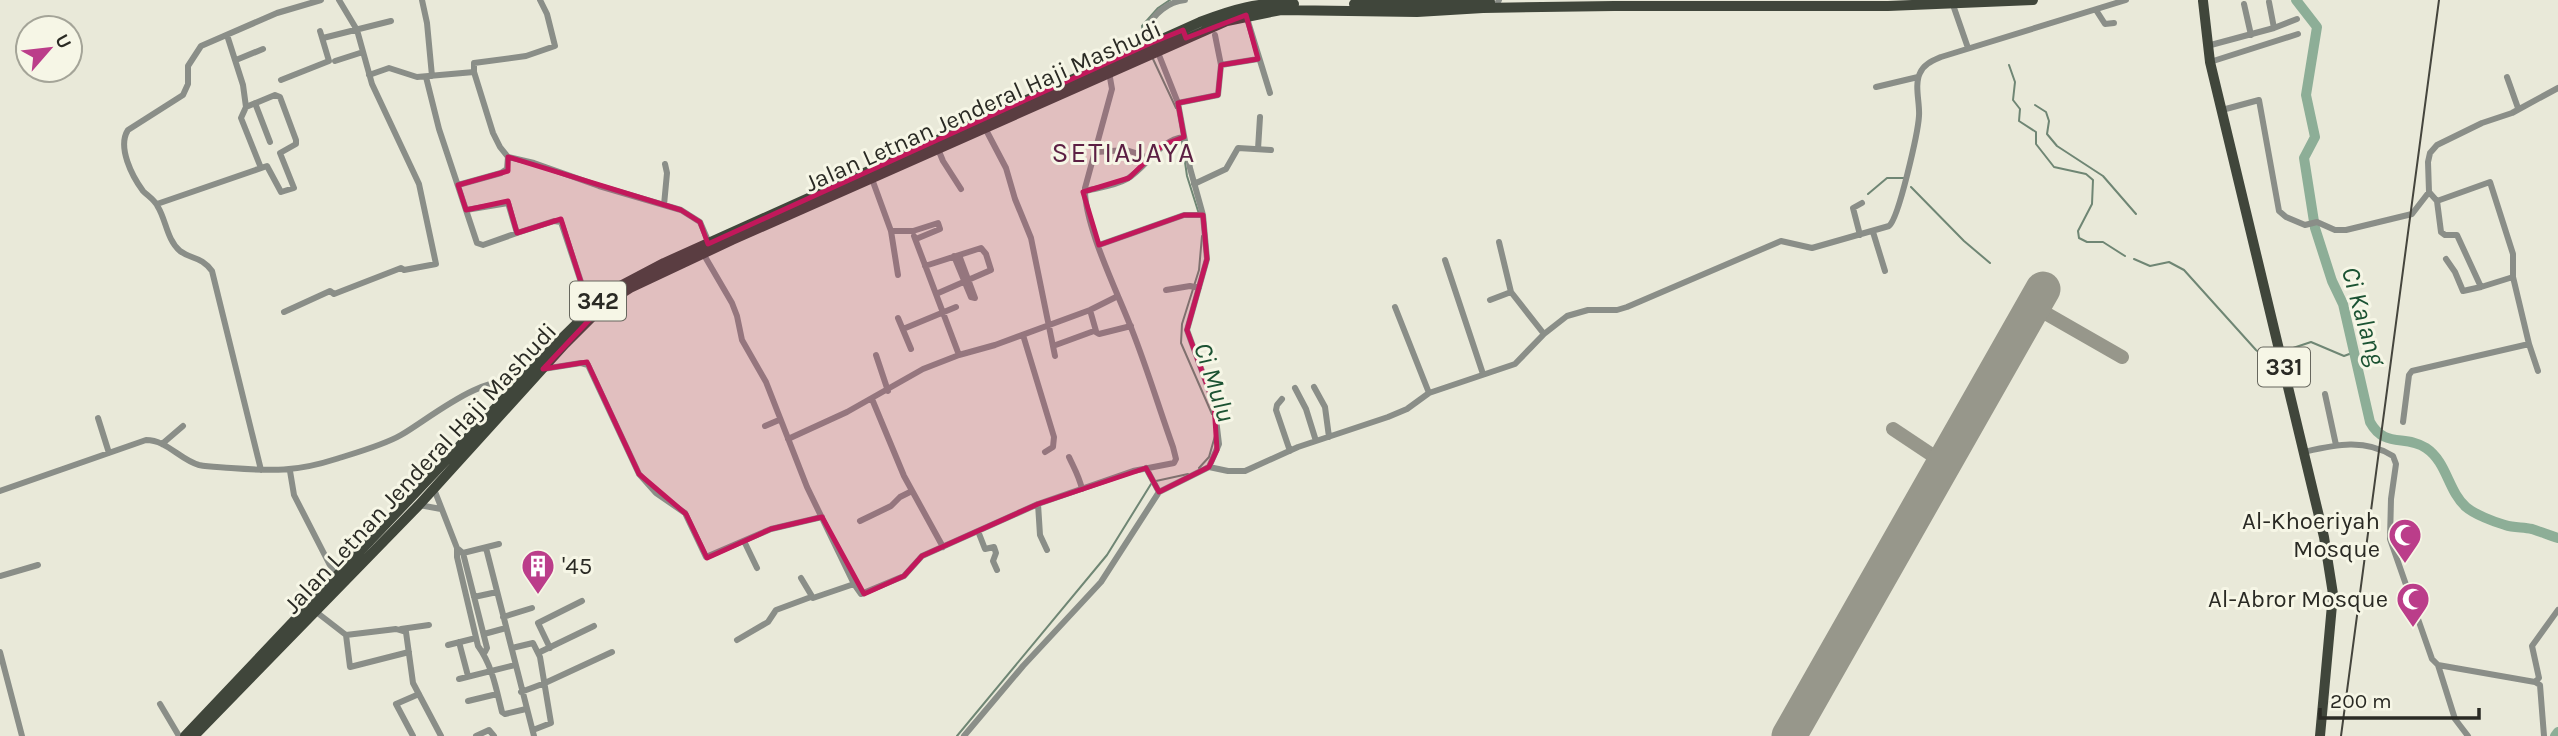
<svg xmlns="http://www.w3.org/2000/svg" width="2558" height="736" font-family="Karla,sans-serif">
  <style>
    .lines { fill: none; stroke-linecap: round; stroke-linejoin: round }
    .stream { stroke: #6f8674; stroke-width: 2 }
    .river { stroke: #8dae97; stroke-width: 10 }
    .taxiway { stroke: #97978b; stroke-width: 14 }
    .runway { stroke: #97978b; stroke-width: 35 }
    .street { stroke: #8a8e88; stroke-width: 6 }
    .primary { stroke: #40463b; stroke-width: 10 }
    .rail { stroke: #45453d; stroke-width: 2 }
    .marked { fill: #c2185b; fill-opacity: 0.2; stroke: #c2185b; stroke-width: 5; stroke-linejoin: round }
    .labels { text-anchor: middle; stroke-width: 6; stroke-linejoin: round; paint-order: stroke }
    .shield { fill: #f6f6e6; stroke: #67675e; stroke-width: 2 }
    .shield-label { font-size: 23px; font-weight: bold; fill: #2a2a24 }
    .street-label { font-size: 24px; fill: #2a2a24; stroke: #f6f6e6 }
    .poi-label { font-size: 24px; fill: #2a2a24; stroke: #f6f6e6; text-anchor: end }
    .water-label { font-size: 26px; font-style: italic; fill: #1b5232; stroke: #f6f6e6 }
    .quarter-label { font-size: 28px; letter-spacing: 2px; fill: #5c1f43; stroke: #f6f6e6 }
  </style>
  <rect width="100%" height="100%" fill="#e9e9d9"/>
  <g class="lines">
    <path class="stream" d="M1144,42L1142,26L1158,8L1170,0
      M1153,59L1176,108
      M2009,65L2015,82L2013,100L2020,109L2019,121L2036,132V144L2054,167L2086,174L2093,180L2092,204L2078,231L2079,238L2087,242H2103L2125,256
      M2035,105L2046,112L2049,121L2047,134L2057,146L2103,176L2136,214
      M1182,141L1187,176L1199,214
      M1911,187L1964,241L1990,263
      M1868,194L1887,178H1904
      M1202,236L1199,270L1182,324L1181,343L1212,414
      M2134,259L2150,266L2169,262L2184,270L2256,350L2265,357L2275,356
      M2287,350L2311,342L2344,356L2352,353
      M1199,468L1209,457L1215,436
      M1156,481L1188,474
      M957,736L1107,555L1151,484"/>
    <path class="river" d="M2296,0L2317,27L2306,95L2315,137L2304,158L2315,228L2332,281L2343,304L2370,422C2385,449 2405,434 2426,448C2447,462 2448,491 2466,507C2474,514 2494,522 2505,525C2514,528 2523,527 2532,529C2541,532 2549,535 2558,538
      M2555,736L2558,732"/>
    <path class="taxiway" d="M2033,306L2122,357
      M1893,429L1944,463"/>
    <path class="runway" d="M1789,736L2043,289"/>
    <path class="street" d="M422,0L427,23L432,76
      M1498,2L1499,0
      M1952,2L1968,48
      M2244,4L2251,35
      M2096,10L2105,24L2114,23
      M1246,15L1270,93
      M2274,28L2297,19
      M227,35L243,85L246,107L241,118L261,168
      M1215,35L1221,65
      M323,38L391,21
      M1153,43L1147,29C1154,13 1168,2 1185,0
      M2207,46L2274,28L2269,2
      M1157,50L1178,103L1190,168L1203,215L1207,259L1187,330L1214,404L1216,419L1219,444L1209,467
      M236,60L263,49
      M335,61L363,52
      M2210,62L2298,34
      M474,72V63L526,56L555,46L547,14L540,0
      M369,75L389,68L417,77L474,72L493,133L500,147L508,157L534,163L599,186L681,210L700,222L709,243
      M426,77L439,129L477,243L483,245L517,233
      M2507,77L2518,108
      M281,80L329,61L320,31
      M1876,87L1918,77
      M255,103L270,142
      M1178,103L1218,95L1221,65L1258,59
      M2222,110L2259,100L2279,211L2286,217L2305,225L2317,222L2335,230H2346L2412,214L2429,192L2428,162L2430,153L2437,145L2482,123L2512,113L2558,88
      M985,128L1006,168L1015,199L1031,238L1055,356
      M938,149L943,161L961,189
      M1258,149L1260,117
      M1096,152L1126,150L1142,155
      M872,179L891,231H913L938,223L940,229L916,239
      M1194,184L1226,169L1238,148L1271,150
      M458,185L501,173L507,169L508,157
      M1085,191C1098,188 1115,186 1127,179C1148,166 1159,140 1184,137
      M2429,192L2437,201L2441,232L2445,235H2457L2481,287L2513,277
      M157,204L267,166L281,192L294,188L280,153L296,144V140L280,97L275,95L246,107
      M664,205L667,173L665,164
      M466,210L508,203L517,233L554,221L561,222L590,309
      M891,231L898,275
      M1873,232L1885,271
      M1860,235L1853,208L1862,203
      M914,236L959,355
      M1499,242L1511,292L1544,334
      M1099,245L1184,215H1203
      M704,255L732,303L737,316L742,340L766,382L807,487L854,584L861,594L904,576L922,556L1038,504L1133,471L1174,463L1176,459L1173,447C1159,408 1147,368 1132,330C1118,293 1084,226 1085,188L1112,89L1109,72
      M954,256L971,297L975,298L959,255
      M2446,259L2455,272L2463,291L2481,287
      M1445,260L1483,374
      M925,266L981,248L986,254L991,270L936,294
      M1166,290L1190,286L1199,288
      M1490,300L1511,292
      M1395,307L1429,393
      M1090,310L1096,331
      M284,312L330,291L334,294L401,268L404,270L436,264L419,184L372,84L357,30L339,0
      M898,318L911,349
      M903,329L956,307
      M1023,335L1054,437L1053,447L1045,452
      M2529,344L2538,371
      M1053,346L1094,331L1099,334L1131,326
      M876,355L888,391
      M543,369L581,363L588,365L639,474L656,493L685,513L706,557L771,529L822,517
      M1314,387L1325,407L1329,437
      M1295,388L1306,409L1316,441
      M2325,394L2336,445
      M872,399L904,476L943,547
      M1282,399L1277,405L1276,410L1290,451
      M98,418L109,453
      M2403,422L2409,375L2412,371L2529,344L2513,277V254L2490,182L2437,201
      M765,426L779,420
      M788,439L847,412L923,369L959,355L995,345L1090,310L1118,296
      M162,444L183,426
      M2304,452C2335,445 2364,438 2393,456L2396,464L2391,499L2390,539L2432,659L2438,665L2535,682
      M1069,457C1074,468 1079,476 1082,489
      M1146,468L1159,492
      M261,470L212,271C201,256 192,260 180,251C167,240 166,220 158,207C155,200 148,196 143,191C132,176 117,147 128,130L183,95L188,84V66L201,46L277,13L321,0
      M290,471L294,495L336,577
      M434,489L457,548L463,553L487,648L485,652
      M0,491L146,440C167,440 180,460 199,465C209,467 220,467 231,468C272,471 296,472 336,459C355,453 384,445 401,435C429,419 486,370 520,384
      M1038,504L1040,535L1047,550
      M419,505L441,509
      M860,521L891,506L900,497L912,491
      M978,531L985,549L994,547L996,553L993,561L997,570
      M744,541L757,568
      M457,548V557L478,646C492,665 496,688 502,712L505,714L526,709
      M486,548L534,736
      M463,553L499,544
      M0,576L38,565
      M801,578L813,598L854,584
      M474,597L497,592
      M315,611L346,635L396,629L406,632L413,683L441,736
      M503,617L532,608
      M401,629L429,625
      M484,634L506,628
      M346,635L350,667L409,652
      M737,640L768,622L776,610L811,597
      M459,642L468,676
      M448,645L476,638
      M512,648L533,643L540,657L551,723L533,730
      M550,648L538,623L582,601
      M0,652L22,736
      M538,653L594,626
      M2438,665L2455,719L2468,736
      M459,679L515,665
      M2535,682L2539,678L2532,646L2558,610
      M2535,682L2540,685L2544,736
      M521,692L545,683L612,652
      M468,701L497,694
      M160,704L179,736
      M413,736L396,704L419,694
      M476,736L489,730L494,736
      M964,736L1023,666L1101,582L1159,492L1209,467L1228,471H1245L1298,447L1388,417L1407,409L1429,393L1515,364L1544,334L1567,316L1588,310H1617L1627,307L1781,241L1812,248L1889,226C1899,218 1918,132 1919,116C1920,103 1914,85 1920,73C1924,64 1932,61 1941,57L2126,0"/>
    <path class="primary" d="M2203,1L2210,62L2324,537L2333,594L2320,736
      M1354,4L1490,2
      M185,736L559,341L609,292L664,263L1200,22C1231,10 1260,1 1294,4
      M194,736L419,505L565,344L605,304L630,288L732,240L1227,21L1281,10L1417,12L1483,8L1614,6H1888L2033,0"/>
    <path class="rail" d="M2341,736L2439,0"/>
  </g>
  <path class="marked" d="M1246,15L1258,59L1221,65L1218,95L1178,103L1184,137L1163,145L1129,178L1083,192L1099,245L1184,215H1203L1207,259L1187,330L1214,404L1217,450L1209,467L1159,492L1146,468L1038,504L922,556L904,576L864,594L822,517L771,529L707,558L686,514L639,474L587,362L543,369L592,317L561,219L517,233L508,201L466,210L458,185L508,171V157L681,210L700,222L708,244L1151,43L1183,30L1186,38Z"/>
  <defs>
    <symbol id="mosque-pin" viewBox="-11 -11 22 30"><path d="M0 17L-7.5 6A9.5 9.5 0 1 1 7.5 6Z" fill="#bb3d8a" stroke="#f6f6e6"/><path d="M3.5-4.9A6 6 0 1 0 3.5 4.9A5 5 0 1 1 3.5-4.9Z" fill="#fff"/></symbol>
    <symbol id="building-pin" viewBox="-11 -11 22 30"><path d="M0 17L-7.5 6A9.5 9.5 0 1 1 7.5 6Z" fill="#bb3d8a" stroke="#f6f6e6"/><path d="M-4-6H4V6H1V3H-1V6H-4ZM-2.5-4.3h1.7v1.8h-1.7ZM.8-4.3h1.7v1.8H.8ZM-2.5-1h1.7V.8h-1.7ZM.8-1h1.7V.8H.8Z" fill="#fff"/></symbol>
  </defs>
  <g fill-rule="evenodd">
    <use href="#mosque-pin" x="2386" y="516" width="38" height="52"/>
    <use href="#building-pin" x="519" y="547" width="38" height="52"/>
    <use href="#mosque-pin" x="2394" y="580" width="38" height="52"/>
  </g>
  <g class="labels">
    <g class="shield">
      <rect x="570" y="281.5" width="56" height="39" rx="5"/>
      <rect x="2258" y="347.5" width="52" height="39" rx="5"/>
    </g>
    <g class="shield-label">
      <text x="598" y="309">342</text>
      <text x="2284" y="375">331</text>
    </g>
    <g class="street-label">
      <text transform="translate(983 106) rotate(-24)" y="8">Jalan Letnan Jenderal Haji Mashudi</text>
      <text transform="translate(420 468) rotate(-47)" y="8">Jalan Letnan Jenderal Haji Mashudi</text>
    </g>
    <g class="poi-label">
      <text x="2380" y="529">Al-Khoeriyah<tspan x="2380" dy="28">Mosque</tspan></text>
      <text x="562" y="574" text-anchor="start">'45</text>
      <text x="2388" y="607">Al-Abror Mosque</text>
    </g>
    <g class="water-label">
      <text transform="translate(2364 316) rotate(74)" y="9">Ci Kalang</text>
      <text transform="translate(1215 382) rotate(72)" y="9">Ci Mulu</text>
    </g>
    <g class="quarter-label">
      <text x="1124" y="162">SETIAJAYA</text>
    </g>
  </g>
  <g transform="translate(49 49) rotate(62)"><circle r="33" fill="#f6f6e6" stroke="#a4a498" stroke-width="2"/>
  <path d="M0-5L12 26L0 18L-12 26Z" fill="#bb3d8a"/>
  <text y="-10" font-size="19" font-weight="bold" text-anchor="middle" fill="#2a2a24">U</text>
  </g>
  <path d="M2320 708v10h159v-10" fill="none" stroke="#2a2a24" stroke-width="3.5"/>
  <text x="2330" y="708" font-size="21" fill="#2a2a24" stroke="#f6f6e6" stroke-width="5" paint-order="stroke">200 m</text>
</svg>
